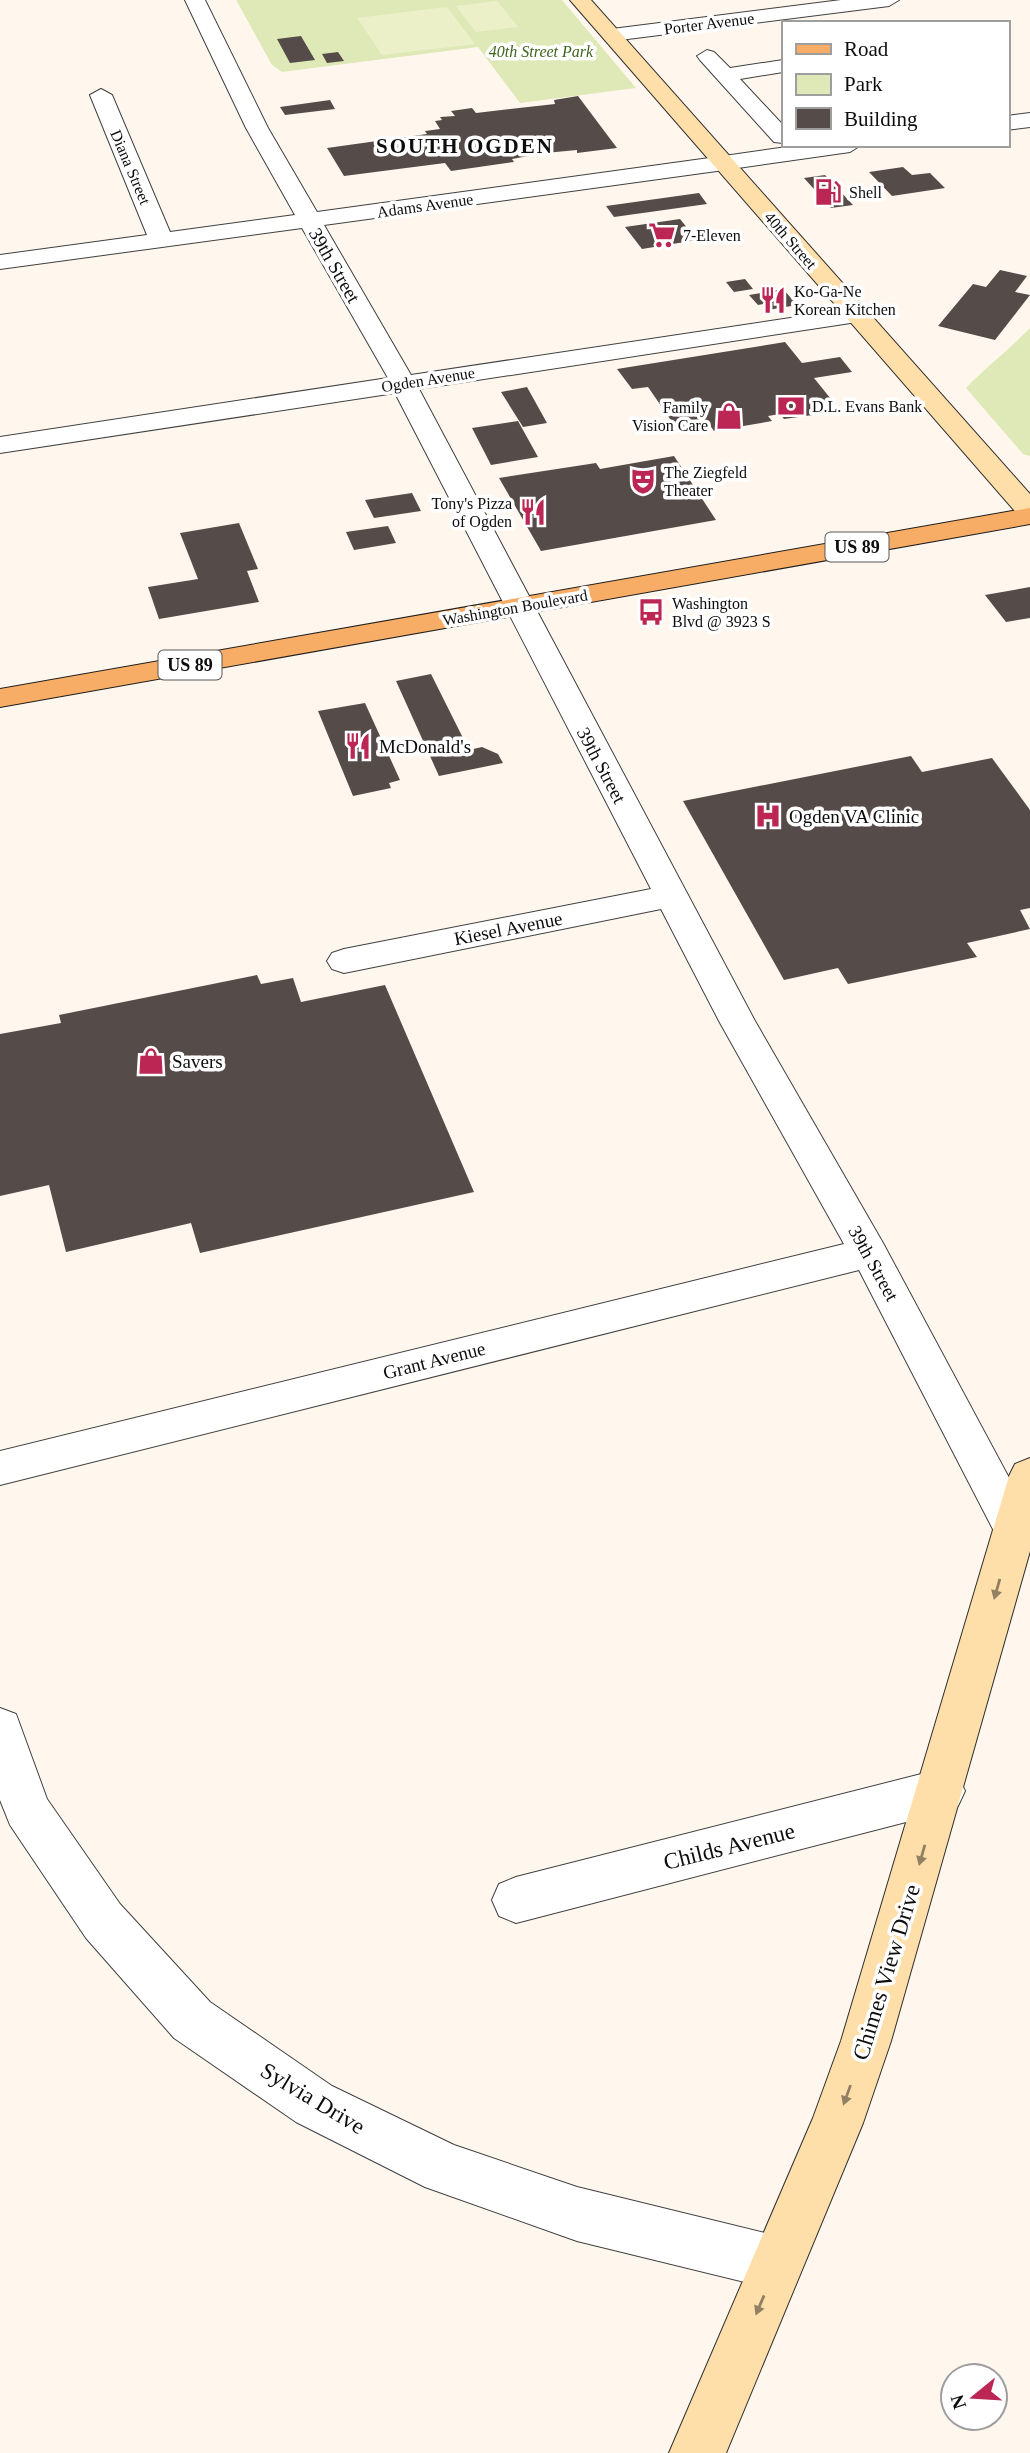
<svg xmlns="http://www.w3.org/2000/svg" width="1030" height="2453" font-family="Georgia,serif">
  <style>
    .green { fill: #dee9b7 }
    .pitch { fill: #ecf0c9 }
    .building { fill: #554b49 }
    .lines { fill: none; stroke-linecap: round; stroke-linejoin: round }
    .minor-casing { stroke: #404040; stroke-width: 2 }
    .tertiary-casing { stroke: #404040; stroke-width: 2 }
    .secondary-casing { stroke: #2f2f2f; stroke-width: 2 }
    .primary-casing { stroke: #1e1e1e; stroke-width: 2 }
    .minor { fill: #fff; fill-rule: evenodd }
    .tertiary { fill: #fff; fill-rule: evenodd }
    .secondary { fill: #fedea9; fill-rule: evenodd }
    .primary { fill: #f7ad65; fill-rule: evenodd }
    .oneway { fill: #928063 }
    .labels { text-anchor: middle; stroke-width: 7; stroke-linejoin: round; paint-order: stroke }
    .far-street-label { font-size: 16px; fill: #0d0d0d; stroke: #fff }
    .far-park-label { font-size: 16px; font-style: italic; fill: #3f641e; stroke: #fff }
    .far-poi-label { font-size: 16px; fill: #0d0d0d; stroke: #fff; text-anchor: start }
    .shield { fill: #fff; stroke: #565656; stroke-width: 2 }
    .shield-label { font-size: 18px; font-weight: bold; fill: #0d0d0d }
    .street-label { font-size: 19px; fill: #0d0d0d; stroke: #fff }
    .poi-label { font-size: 19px; fill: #0d0d0d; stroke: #fff; text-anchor: start }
    .far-district-label { font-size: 21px; font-weight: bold; letter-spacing: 2px; fill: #0d0d0d; stroke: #fff }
    .near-street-label { font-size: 23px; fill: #0d0d0d; stroke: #fff }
  </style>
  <rect width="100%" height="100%" fill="#fff7ed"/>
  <path class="green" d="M236,0H562L636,88L520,103L478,47L282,72L272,65Z
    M1030,328V456L1023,454L966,388C987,366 1009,350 1030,328Z"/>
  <path class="pitch" d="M497,1L518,27L476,32L456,6Z
    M447,7L475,44L382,55L357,18Z"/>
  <path class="building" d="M301,36L315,60L290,63L277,39Z
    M338,52L344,61L327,63L322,54Z
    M578,96L617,148L577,153V150L545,153L512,159L514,162L451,171L445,163L344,176L327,148L427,134L425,131L440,129L435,121L442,120L440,117L455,116L451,111L472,108L476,113L519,108L555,104L554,100Z
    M330,100L335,109L285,115L280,107Z
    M903,167L912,175L930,173L945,188L892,196L869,172Z
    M825,175L853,205L831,208L804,178Z
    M699,193L707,204L614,217L606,206Z
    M680,219L697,240L642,249L625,227Z
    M1000,270L1027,276L1015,292L1030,295L995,340L938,326L973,284L986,287Z
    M745,279L753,289L734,292L726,282Z
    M778,290H784L797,305L768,310L763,304L758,305L749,295Z
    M785,342L802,363L840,357L852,372L814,378L835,404L815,407L820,414L784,419L780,414L768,416L772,421L714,431L709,424L677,429L648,387L632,389L617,369Z
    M527,387L547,423L523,427L501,392Z
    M518,421L538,457L491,465L472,428Z
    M674,456L716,520L541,551L499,478L596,463L600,469Z
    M412,493L421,511L374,518L365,500Z
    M239,523L258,569L247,571L259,602L159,619L148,587L198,579L180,533Z
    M388,526L396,543L354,550L346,532Z
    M1030,587V618L1006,622L985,595Z
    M431,674L469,750L482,747L498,754L503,763L439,776L396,681Z
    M365,703L400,780L389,783L391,788L353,796L318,711Z
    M911,756L922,772L992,758L1030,810V908L1020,910L1030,929L967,943L977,957L848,984L838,968L784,980L683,801Z
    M257,975L261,984L293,978L301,1002L385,985L474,1192L200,1253L191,1223L66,1252L49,1185L0,1196V1034L61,1023L59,1015Z"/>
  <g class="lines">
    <defs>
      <path id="minor" d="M185,0H205L268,128L317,212L724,156L735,163L724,170L324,225L411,375L857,308L866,310L869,315L866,320L857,322L419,389L755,1021L883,1243L1029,1515V1541L1014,1546L999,1541L859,1270L0,1485V1451L844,1244L719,1021L661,909L344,973L332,969L327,961L332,953L344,949L651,889L395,393L0,453V437L388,378L302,228L0,269V255L147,235L90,95L101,89L112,95L170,232L295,215L246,128Z
        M841,0H899L889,6L612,41L602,35L612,29Z
        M707,50L714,52L730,68L783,60V72L740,79L783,125V143L774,142L700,60L697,56Z
        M0,1708L16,1714L47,1799L120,1904L210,2002L332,2086L454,2145L577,2187L777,2236L796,2244L804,2263L796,2282L777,2290L577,2241L425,2187L296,2122L174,2038L86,1938L10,1825L0,1800Z
        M941,1769L958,1776L965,1791L958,1806L941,1813L516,1923L499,1916L492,1900L499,1884L516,1877Z"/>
      <path id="tertiary" d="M1030,113V127L1007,130V116Z
        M801,145H861L850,152L724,170L713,163L724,156Z"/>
      <path id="secondary" d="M570,0H591L1030,494V519L1020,517Z
        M1030,1458V1551L891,2041L863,2123L726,2453H669L813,2118L841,2041L1009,1476L1015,1464Z"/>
      <path id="primary" d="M1030,508V524L0,707V689Z"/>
    </defs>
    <use href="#minor" class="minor-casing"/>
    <use href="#tertiary" class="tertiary-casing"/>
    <use href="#secondary" class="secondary-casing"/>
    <use href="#primary" class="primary-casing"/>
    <use href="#minor" class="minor"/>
    <use href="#tertiary" class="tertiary"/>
    <use href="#secondary" class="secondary"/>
    <use href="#primary" class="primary"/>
  </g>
  <defs><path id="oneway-solid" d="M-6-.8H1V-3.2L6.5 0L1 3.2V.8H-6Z" transform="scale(1.75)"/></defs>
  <g class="oneway">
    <use href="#oneway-solid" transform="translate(997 1589) rotate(106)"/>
    <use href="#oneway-solid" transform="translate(922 1855) rotate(106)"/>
    <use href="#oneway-solid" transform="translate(847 2095) rotate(110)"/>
    <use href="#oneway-solid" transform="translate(760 2305) rotate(113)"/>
  </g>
  <defs>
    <symbol id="fuel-bare" viewBox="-9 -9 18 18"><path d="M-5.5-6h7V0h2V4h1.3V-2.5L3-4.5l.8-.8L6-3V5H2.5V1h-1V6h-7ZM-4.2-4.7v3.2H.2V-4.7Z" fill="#bb2654" stroke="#fff" stroke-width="2.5" paint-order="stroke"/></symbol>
    <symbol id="supermarket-bare" viewBox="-9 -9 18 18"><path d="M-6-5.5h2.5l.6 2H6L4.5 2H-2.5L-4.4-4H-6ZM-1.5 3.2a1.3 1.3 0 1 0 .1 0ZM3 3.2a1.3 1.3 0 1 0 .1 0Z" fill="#bb2654" stroke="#fff" stroke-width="2.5" paint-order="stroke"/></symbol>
    <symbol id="restaurant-bare" viewBox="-9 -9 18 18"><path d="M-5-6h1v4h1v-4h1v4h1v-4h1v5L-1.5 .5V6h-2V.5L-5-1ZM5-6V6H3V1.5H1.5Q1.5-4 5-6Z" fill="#bb2654" stroke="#fff" stroke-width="2.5" paint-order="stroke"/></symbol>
    <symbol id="bank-bare" viewBox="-9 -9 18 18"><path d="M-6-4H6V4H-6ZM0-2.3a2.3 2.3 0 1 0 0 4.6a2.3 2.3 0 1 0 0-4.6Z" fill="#bb2654" stroke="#fff" stroke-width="2.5" paint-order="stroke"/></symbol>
    <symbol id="shop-bare" viewBox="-9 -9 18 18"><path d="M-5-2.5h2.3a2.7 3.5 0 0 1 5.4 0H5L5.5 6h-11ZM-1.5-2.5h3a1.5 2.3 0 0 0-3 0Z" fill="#bb2654" stroke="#fff" stroke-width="2.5" paint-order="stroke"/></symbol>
    <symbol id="theatre-bare" viewBox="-9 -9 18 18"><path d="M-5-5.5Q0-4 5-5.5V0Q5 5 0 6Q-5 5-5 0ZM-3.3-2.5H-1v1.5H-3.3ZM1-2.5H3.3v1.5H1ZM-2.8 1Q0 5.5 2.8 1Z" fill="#bb2654" stroke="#fff" stroke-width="2.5" paint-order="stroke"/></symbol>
    <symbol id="bus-bare" viewBox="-9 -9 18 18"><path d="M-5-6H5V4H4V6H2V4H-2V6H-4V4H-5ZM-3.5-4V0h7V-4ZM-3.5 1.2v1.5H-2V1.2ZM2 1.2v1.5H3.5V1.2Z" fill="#bb2654" stroke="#fff" stroke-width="2.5" paint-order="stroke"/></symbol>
    <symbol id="hospital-bare" viewBox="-9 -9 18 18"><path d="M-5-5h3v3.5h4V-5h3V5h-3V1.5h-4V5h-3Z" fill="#bb2654" stroke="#fff" stroke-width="2.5" paint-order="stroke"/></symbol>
  </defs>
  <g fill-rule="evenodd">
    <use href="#fuel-bare" x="809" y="173" width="38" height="38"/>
    <use href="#supermarket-bare" x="643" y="216" width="38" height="38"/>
    <use href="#restaurant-bare" x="754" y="281" width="38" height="38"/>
    <use href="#bank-bare" x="772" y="387" width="38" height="38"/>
    <use href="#shop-bare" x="710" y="397" width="38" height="38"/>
    <use href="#theatre-bare" x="624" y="462" width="38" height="38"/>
    <use href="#restaurant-bare" x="514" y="493" width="38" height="38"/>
    <use href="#bus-bare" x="632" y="593" width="38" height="38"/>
    <use href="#restaurant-bare" x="339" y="727" width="38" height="38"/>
    <use href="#hospital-bare" x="749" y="797" width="38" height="38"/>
    <use href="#shop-bare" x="132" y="1042" width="38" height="38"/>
  </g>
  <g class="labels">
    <g class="far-street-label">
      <text transform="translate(709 23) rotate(-7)" y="6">Porter Avenue</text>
      <text transform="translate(131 167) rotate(67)" y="6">Diana Street</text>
      <text transform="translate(425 205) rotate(-8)" y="6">Adams Avenue</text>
      <text transform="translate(791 240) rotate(49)" y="6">40th Street</text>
      <text transform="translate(428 379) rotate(-9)" y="6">Ogden Avenue</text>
      <text transform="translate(515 607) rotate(-10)" y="6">Washington Boulevard</text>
    </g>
    <g class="far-park-label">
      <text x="541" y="57">40th Street Park</text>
    </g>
    <g class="far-poi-label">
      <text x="849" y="198">Shell</text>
      <text x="683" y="241">7-Eleven</text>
      <text x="794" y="297">Ko-Ga-Ne<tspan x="794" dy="18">Korean Kitchen</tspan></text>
      <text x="812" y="412">D.L. Evans Bank</text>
      <text x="708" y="413" text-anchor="end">Family<tspan x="708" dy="18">Vision Care</tspan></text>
      <text x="664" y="478">The Ziegfeld<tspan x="664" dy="18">Theater</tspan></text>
      <text x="512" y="509" text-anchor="end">Tony's Pizza<tspan x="512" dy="18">of Ogden</tspan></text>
      <text x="672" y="609">Washington<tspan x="672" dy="18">Blvd @ 3923 S</tspan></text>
    </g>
    <g class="shield">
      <rect x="825.5" y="532.5" width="63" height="29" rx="5"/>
      <rect x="158.5" y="650.5" width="63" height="29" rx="5"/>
    </g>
    <g class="shield-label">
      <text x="857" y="553">US 89</text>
      <text x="190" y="671">US 89</text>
    </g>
    <g class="street-label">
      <text transform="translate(335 265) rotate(60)" y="7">39th Street</text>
      <text transform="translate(602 765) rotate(62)" y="7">39th Street</text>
      <text transform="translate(508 928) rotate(-11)" y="7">Kiesel Avenue</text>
      <text transform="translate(874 1263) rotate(61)" y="7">39th Street</text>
      <text transform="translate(434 1360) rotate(-14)" y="7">Grant Avenue</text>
    </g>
    <g class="poi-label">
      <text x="379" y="753">McDonald's</text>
      <text x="789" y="823">Ogden VA Clinic</text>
      <text x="172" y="1068">Savers</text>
    </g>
    <g class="far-district-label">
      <text x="465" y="153">SOUTH OGDEN</text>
    </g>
    <g class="near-street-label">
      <text transform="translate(729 1846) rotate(-14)" y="8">Childs Avenue</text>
      <text transform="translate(886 1972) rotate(-73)" y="8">Chimes View Drive</text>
      <text transform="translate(313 2098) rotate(31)" y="8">Sylvia Drive</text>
    </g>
  </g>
  <rect x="782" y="21" width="228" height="126" fill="#ffffff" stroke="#9e9e9e" stroke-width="2"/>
  <rect x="796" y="44" width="35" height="10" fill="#f7ad65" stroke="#9e9e9e" stroke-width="2"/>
  <text x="844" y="56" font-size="21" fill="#0d0d0d">Road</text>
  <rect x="796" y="74" width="35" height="21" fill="#dee9b7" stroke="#9e9e9e" stroke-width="2"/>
  <text x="844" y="91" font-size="21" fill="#0d0d0d">Park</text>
  <rect x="796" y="108" width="35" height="21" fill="#554b49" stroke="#9e9e9e" stroke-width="2"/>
  <text x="844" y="126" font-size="21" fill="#0d0d0d">Building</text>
  <g transform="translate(974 2397) rotate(252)"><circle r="33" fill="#ffffff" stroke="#9e9e9e" stroke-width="2"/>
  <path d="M0-5L12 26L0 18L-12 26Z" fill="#bb2654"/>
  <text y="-10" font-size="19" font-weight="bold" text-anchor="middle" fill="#0d0d0d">N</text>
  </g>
</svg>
